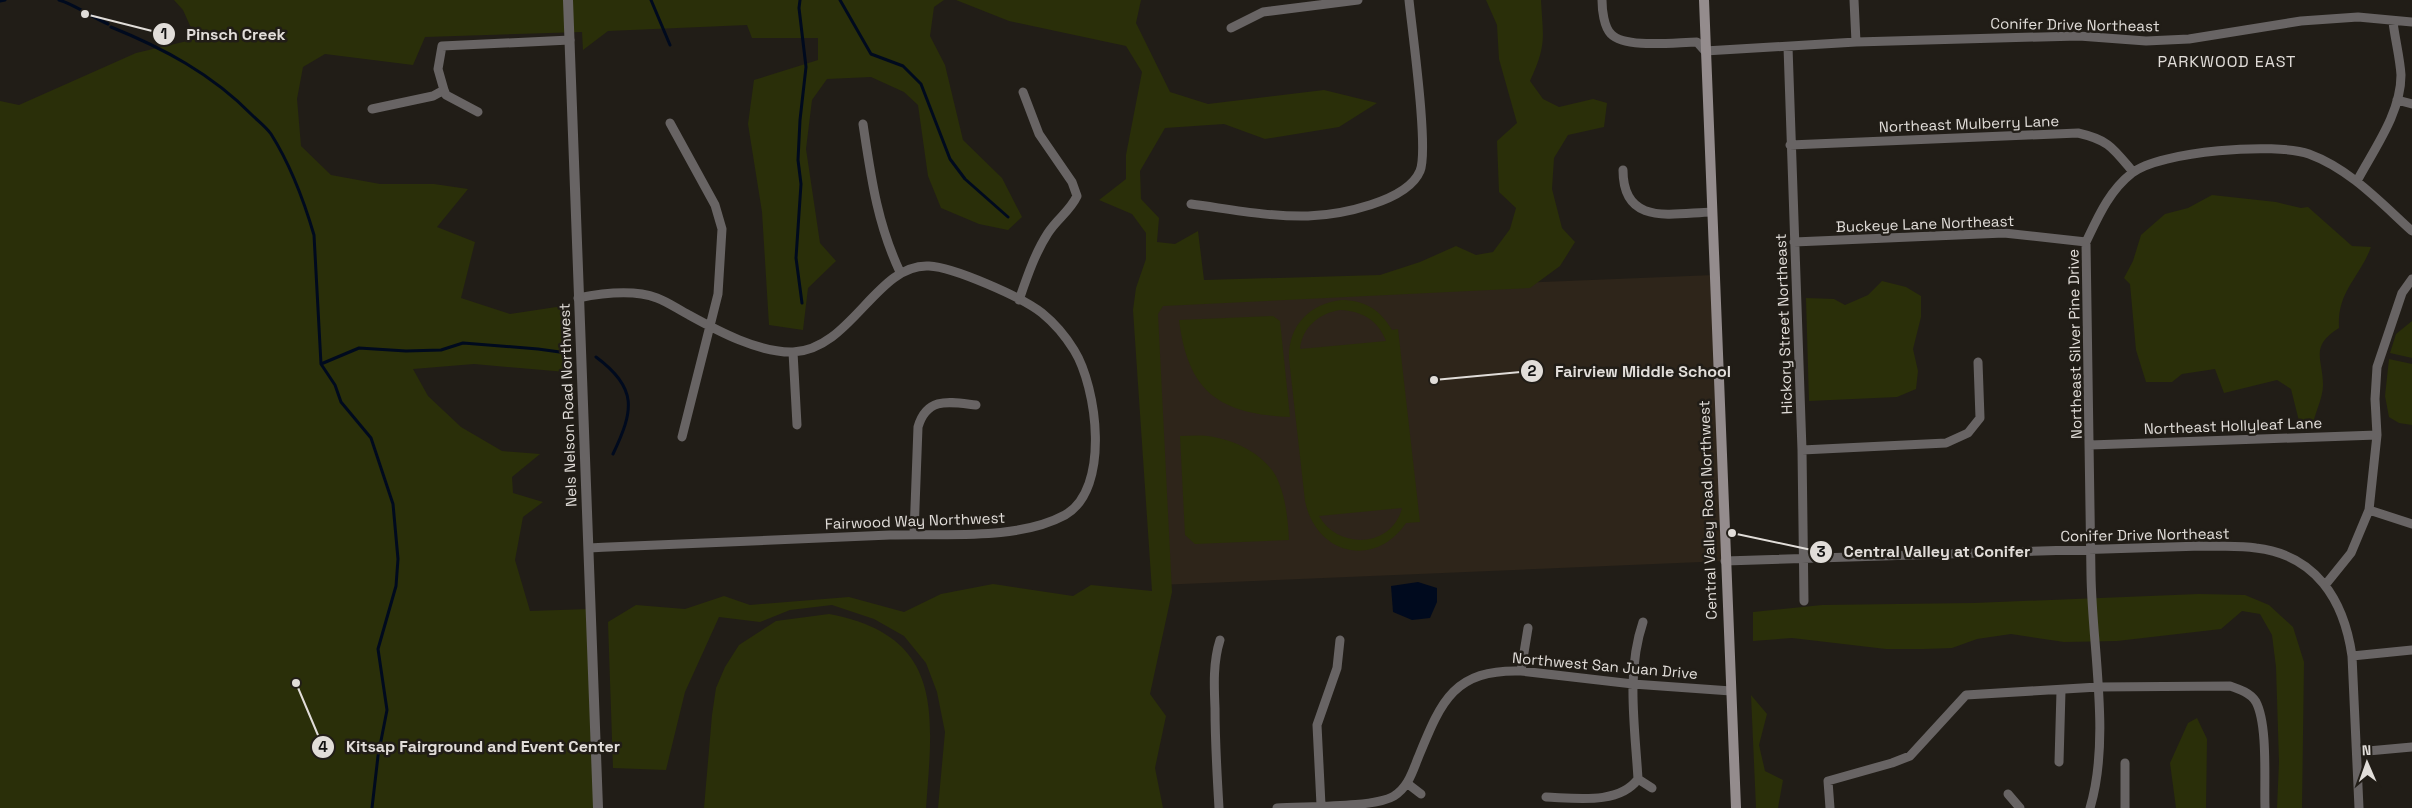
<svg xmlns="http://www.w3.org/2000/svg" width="2412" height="808" font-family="'Space Grotesk',sans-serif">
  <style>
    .built { fill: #2e251a }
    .green { fill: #2a2f09; fill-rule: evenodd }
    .water { fill: #000a1e }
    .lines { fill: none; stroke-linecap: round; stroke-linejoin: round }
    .stream { stroke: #000a1e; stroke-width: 3 }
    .minor { stroke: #686464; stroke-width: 9 }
    .tertiary { stroke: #686464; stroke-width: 10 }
    .secondary { stroke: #948c8d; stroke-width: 10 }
    .labels { text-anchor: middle; stroke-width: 5; stroke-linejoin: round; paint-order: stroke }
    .street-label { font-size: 15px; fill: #e1ddd9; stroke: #211d17 }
    .neighbourhood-label { font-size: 16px; letter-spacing: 1px; fill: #e1ddd9; stroke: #211d17 }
    .leader { fill: none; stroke: #e1ddd9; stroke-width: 2 }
    .callout-dot { fill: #e1ddd9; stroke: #211d17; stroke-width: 2 }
    .mark-label { font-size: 15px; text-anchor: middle; font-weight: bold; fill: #111 }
    .callout-label { font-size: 16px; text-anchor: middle; font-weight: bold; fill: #e1ddd9; stroke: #211d17; stroke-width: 5; stroke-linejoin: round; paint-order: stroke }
  </style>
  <rect width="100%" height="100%" fill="#211d17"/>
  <path class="built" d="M1714,275L1725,561L1158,585L1147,298Z"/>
  <path class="green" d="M174,0H944L934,7L930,36L945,65L963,140L1002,178L1022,217L1008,230L979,224L941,208L928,176L918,105L904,92L871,77L827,79L812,100L806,149L820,243L836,261L808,288L803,330L769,325L762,212L748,124L754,80L818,60V38H752L747,25L608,31L583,50L582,32L425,37L413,65L325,54L303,67L297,99L301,146L331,175L380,184H434L468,189L437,227L475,242L461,298L510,314L563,306L566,372L474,364L413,369L428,396L461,427L502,451L540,454L512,477L513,493L543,502L523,517L515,560L530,611L590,609L598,808H0V101L19,105L136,53L196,39L183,10Z
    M956,0H1141L1136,23L1170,92L1208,104L1324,90L1377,103L1339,127L1265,139L1224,124L1165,128L1140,171L1141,199L1159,218L1157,242L1175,244L1198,231L1204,280L1380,275L1420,262L1456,246L1476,255L1493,252L1510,229L1516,208L1499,192L1497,141L1517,123L1499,59L1497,25L1486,0H1541C1543,38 1547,44 1530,81L1543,99L1559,107L1593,99L1607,103L1604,127L1568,135L1554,158L1552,189L1562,228L1575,242L1560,266L1530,288L1163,306L1158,314L1172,592L1150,694L1166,716L1155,768L1163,808H938L945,732L937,692L926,663L904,636L874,619L832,605L790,610L760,622L719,617L685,692L666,770L613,768L608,622L636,605L685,609L724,596L750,605L849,597L904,612L941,594L993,584L1073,596L1091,585L1152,591L1133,310L1136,288L1146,259V233L1132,214L1099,200L1126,179V155L1142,72L1126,46L1009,21Z
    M2212,195L2276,202L2301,208L2308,207L2352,246L2371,247C2359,279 2337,291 2339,328C2309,347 2323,358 2323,385C2323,397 2316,411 2313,423L2299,421L2291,389L2277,380L2224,393L2215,369L2182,374L2172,382H2146L2136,350L2130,284L2124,278L2133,261L2141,235L2165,214L2188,208Z
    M1882,281L1906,287L1921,296V317L1913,349L1918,371L1916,389L1897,397L1809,401L1806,298L1834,299L1845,305L1868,295Z
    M1341,300C1364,300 1380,309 1392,330L1398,329L1420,522L1406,523C1375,569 1316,555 1305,501L1289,359C1288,326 1309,304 1341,300ZM1340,310C1362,311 1378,320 1386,341L1300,349C1302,327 1320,313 1340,310ZM1402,508C1392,548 1338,550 1319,516Z
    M1273,316L1280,321L1290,417C1219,414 1188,392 1179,320Z
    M2412,321V358L2390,353L2396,334Z
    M2389,359L2412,364V425L2399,423L2389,417L2385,396Z
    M1180,436C1189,436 1198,435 1207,436C1235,439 1269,456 1279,483C1286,500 1288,521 1289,540L1195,544L1185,535Z
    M2199,594L2245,595L2269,605L2293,627L2304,662L2302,808H2277L2279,762L2276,667L2272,635L2260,614L2242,611L2221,629L2117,641L2064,642L2011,634L1977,639L1952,648L1924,649H1886L1792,638L1753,641V612L1822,605L1974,603Z
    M829,614C945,636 933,713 926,808H704L712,715L716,688L725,667L739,645L776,621Z
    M1751,695L1767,714L1759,745L1765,771L1783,780L1778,808H1756Z
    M2197,718L2207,739L2206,808H2176L2170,763L2188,723Z"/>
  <path class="water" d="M1418,582L1437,588V602L1430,618L1412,620L1393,612L1391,586Z"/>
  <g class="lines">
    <path class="stream" d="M59,0C76,5 91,17 108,24
      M651,0L670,45
      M800,0L799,8L806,67L800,120L798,160L801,184L796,258L802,303
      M840,0L871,54L903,66L921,84L950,159L965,179L1008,217
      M0,1L5,0
      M111,27C163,48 212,74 252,115C258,121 266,127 271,134C290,164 304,201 314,235L321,364L335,385L341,402L371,438L393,504L398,559L396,586L378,649L387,710L378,756L372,808
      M596,357C638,388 634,410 613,454
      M321,364L359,348L406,351L441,350L463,343L538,349L567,353"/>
    <path class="minor" d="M1602,0C1602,10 1604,27 1611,34C1625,49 1677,42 1697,42L1705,51L1856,42L1998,38L2079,36L2146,41L2189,39L2301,21L2358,17L2412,22
      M1854,0L1856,42
      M1231,28L1263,12L1358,0
      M1788,47L1802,450L1804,601
      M444,90L446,95L478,112
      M2397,100L2412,104
      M372,109L433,96L444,90L438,69L442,46L570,40
      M670,123L715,205L722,229L718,294L682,437
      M863,124C871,177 877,223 900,272
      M1790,145L2078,133C2109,140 2113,148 2133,172
      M1623,170C1623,227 1673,213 1712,212
      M2357,181C2374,149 2401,113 2401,75C2400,58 2395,39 2393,22
      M1191,204C1229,209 1269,217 1308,216C1339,215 1407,202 1420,171C1429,150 1412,30 1409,0
      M1794,242L2004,233L2086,242
      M578,298C603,293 633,289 657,298C668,302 679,310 689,315C718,331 759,353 793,352C851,350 877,263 929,266C953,267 1022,297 1042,313C1053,322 1066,337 1074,350C1097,387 1111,489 1065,515C1017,541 944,533 890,535C789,539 689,543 589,548
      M1019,300C1027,277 1035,253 1048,233C1057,219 1070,211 1077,196L1072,182L1039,134L1023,92
      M793,352L797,425
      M2090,445L2377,435
      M1802,450L1946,443L1968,433L1980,418L1978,362
      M2369,510L2412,524
      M914,534L918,427C927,396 950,402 976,405
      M1725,561L2202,546C2220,547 2238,545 2256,548C2316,555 2344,600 2352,656L2359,808
      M2326,584L2351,553L2369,510L2377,435L2375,399L2377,367L2402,293L2412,279
      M2352,656L2412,650
      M1521,671L1528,628
      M2357,752L2412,747
      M2059,762L2061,691
      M2125,763V808
      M1638,779L1652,788
      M1408,784L1421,794
      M2008,794L2020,808
      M1546,797C1575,798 1619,805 1638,779C1635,727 1626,672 1643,622
      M1321,805L1317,725L1337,668L1340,640
      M1219,808C1217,775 1215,742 1215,708C1214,685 1213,662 1220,640
      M1277,808C1303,806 1375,808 1394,796C1408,787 1412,773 1418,758C1441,702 1453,669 1521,671L1633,684L1731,691
      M1830,808L1828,781L1892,763L1910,756L1966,695L2098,687L2230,686C2239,689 2251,693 2256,702C2268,725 2264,781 2265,808
      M2090,808C2111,738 2092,647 2091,575C2089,464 2088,353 2086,242C2098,217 2109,191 2132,173C2160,151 2276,142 2309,154C2350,169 2381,203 2412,231"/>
    <path class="tertiary" d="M568,0L598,808"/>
    <path class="secondary" d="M1704,0L1736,808"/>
  </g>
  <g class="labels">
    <g class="street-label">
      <text transform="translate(2075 25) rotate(1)" y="5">Conifer Drive Northeast</text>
      <text transform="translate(1969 124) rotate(-2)" y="5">Northeast Mulberry Lane</text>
      <text transform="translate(1925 224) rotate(-2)" y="5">Buckeye Lane Northeast</text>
      <text transform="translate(1784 324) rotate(-92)" y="5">Hickory Street Northeast</text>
      <text transform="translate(2075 344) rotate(-91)" y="5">Northeast Silver Pine Drive</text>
      <text transform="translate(568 405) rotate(-92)" y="5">Nels Nelson Road Northwest</text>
      <text transform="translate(2233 426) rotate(-2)" y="5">Northeast Hollyleaf Lane</text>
      <text transform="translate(1708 510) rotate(-92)" y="5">Central Valley Road Northwest</text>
      <text transform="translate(915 521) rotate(-2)" y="5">Fairwood Way Northwest</text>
      <text transform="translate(2145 535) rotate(-1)" y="5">Conifer Drive Northeast</text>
      <text transform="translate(1605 666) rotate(5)" y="5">Northwest San Juan Drive</text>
    </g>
    <g class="neighbourhood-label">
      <text x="2227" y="67">PARKWOOD EAST</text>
    </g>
  </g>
  <path class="leader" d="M85 14L164 34M1434 380L1532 371M1732 533L1821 552M296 683L323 747"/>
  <g class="callout-dot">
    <circle cx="85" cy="14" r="5"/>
    <circle cx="1434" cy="380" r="5"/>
    <circle cx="1732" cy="533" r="5"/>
    <circle cx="296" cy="683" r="5"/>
    <circle cx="164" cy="34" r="12"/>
    <circle cx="1532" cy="371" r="12"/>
    <circle cx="1821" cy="552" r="12"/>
    <circle cx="323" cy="747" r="12"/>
  </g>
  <g class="mark-label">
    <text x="164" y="39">1</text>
    <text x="1532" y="376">2</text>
    <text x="1821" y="557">3</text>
    <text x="323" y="752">4</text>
  </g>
  <g class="callout-label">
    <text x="236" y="40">Pinsch Creek</text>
    <text x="1643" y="377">Fairview Middle School</text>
    <text x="1937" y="557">Central Valley at Conifer</text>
    <text x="483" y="752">Kitsap Fairground and Event Center</text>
  </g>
  <g transform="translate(2367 763) rotate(358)" stroke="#211d17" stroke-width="4" paint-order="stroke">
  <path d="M0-4L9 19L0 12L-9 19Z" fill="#e1ddd9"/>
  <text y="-8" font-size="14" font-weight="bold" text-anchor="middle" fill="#e1ddd9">N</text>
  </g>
</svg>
